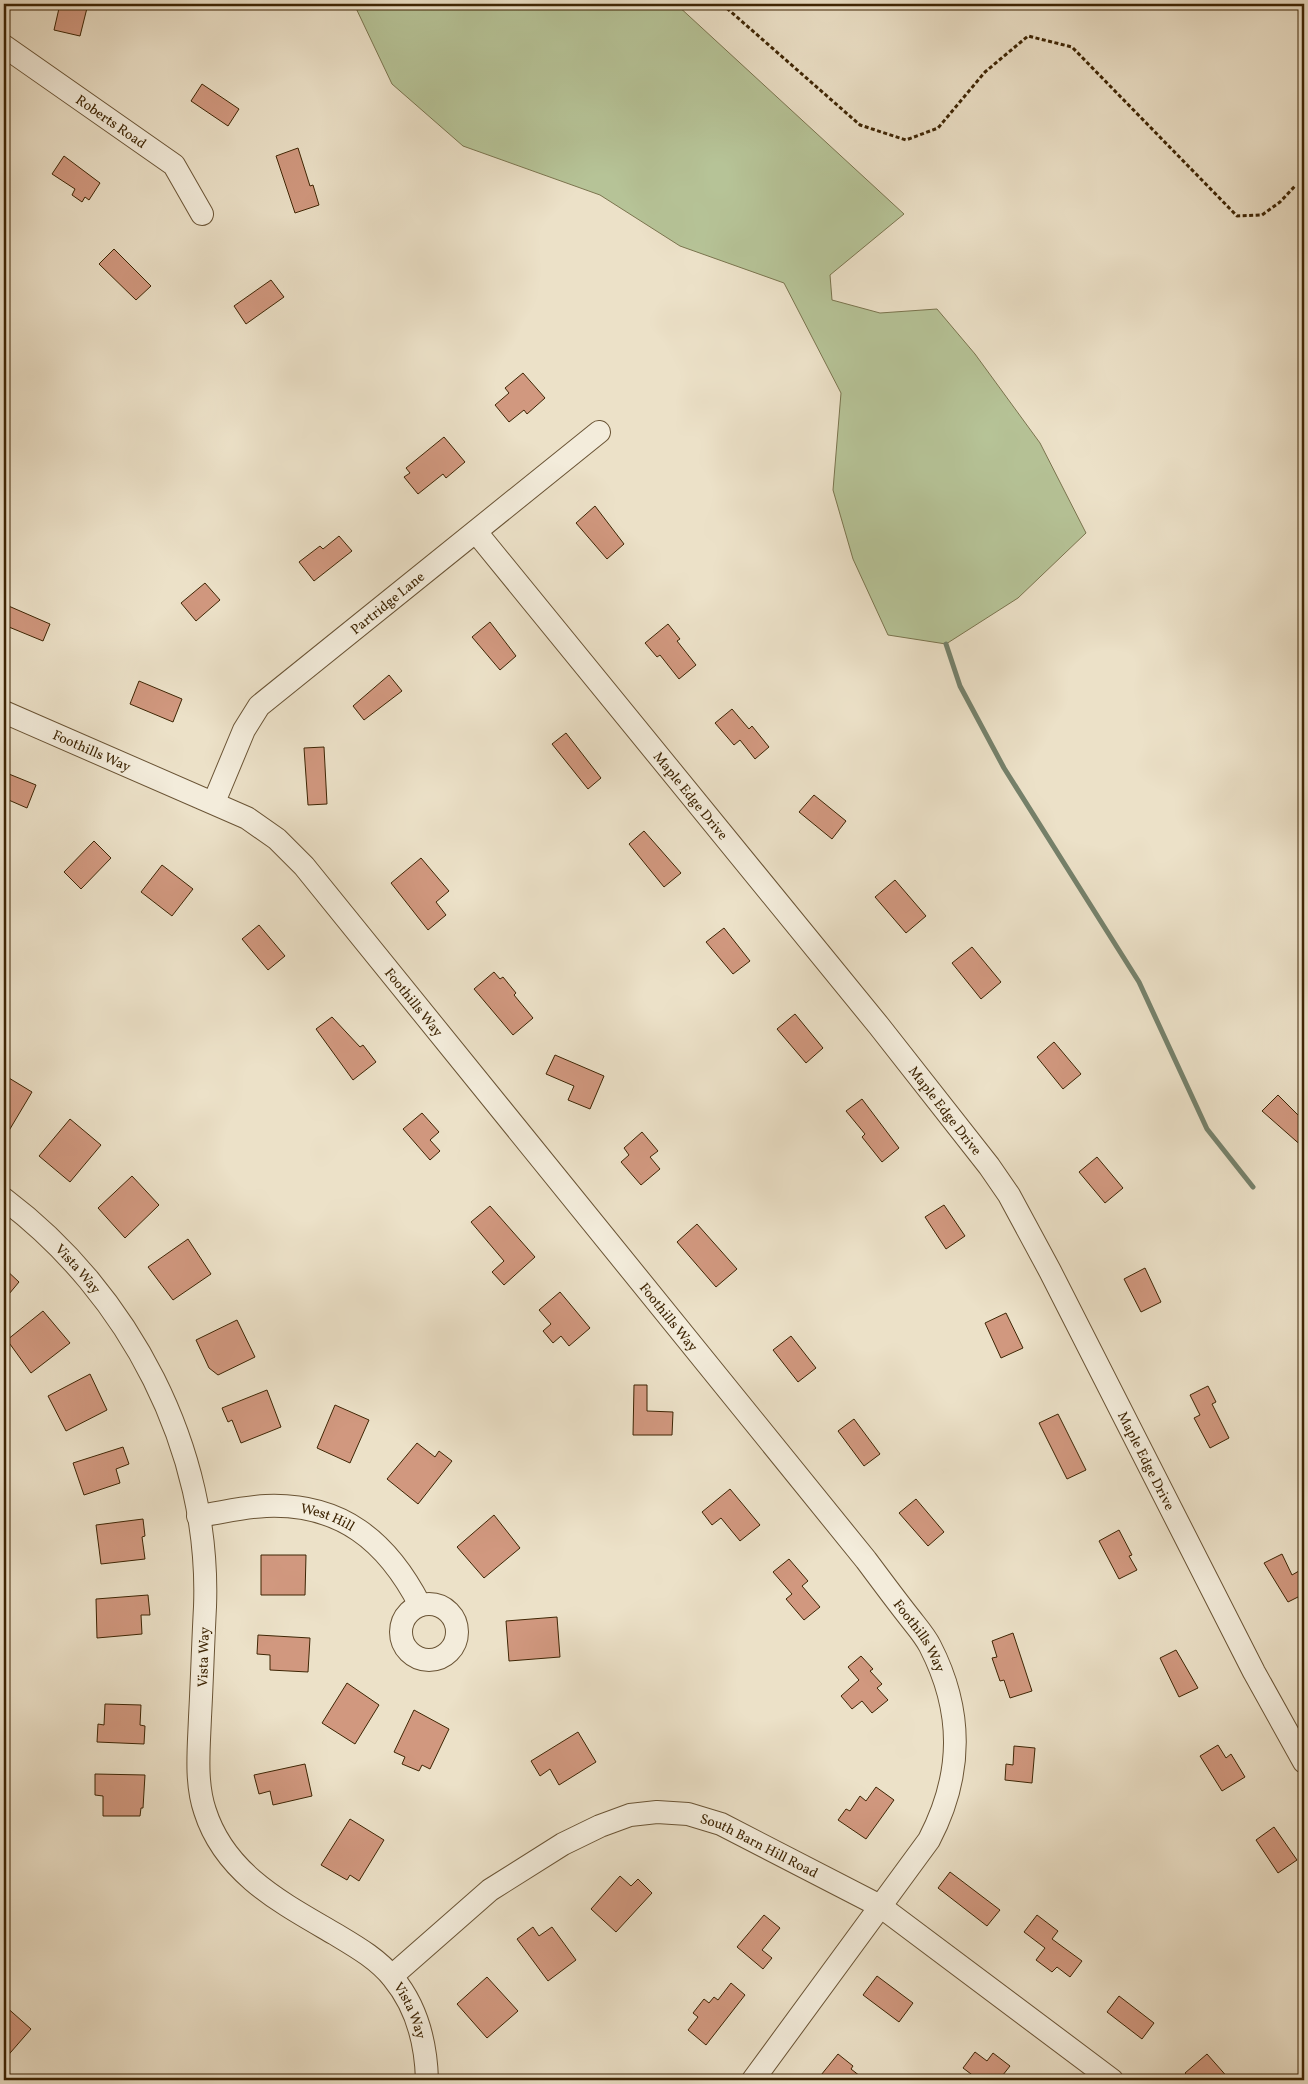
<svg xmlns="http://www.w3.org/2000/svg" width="1308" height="2084" font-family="Vollkorn,serif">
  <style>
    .green { fill: #b6c397; stroke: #7a744e }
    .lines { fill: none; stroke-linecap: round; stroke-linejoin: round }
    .stream { stroke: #75816b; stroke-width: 5 }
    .building { fill: #d1987f; stroke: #3e2504 }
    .minor-casing { stroke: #6a5435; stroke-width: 24 }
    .path { stroke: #3e2504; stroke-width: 3; stroke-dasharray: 4 2.5; stroke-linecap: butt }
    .minor { stroke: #f3ecdb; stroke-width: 22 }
    .labels { text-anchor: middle; stroke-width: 4.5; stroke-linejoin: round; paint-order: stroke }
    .street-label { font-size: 14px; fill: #3e2504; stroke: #f3ecdb }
  </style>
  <rect width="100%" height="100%" fill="#ece1c8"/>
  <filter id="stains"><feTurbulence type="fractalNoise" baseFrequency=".004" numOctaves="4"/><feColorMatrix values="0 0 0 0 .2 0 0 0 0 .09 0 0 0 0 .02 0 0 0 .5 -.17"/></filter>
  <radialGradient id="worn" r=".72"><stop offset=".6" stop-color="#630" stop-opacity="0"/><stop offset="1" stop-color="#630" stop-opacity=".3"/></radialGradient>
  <path class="green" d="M354,4H676L904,214L830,275L832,300L880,313L937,309L975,354L1040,443L1086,533L1018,598L946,644L888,635L853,559L833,490L841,393L784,283L680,246L600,195L463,146L392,84Z"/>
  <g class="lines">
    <path class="stream" d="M946,644L960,686L1004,768L1139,982L1207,1129L1253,1187"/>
  </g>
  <path class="building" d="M60,4H88L80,36L54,30Z
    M202,84L239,109L228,126L191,101Z
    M298,148L310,186L313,185L319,205L295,213L276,156Z
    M64,156L100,183L89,200L85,197L82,202L72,195L75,189L52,174Z
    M114,249L151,286L136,300L99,264Z
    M271,280L284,297L246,324L234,306Z
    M523,373L545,398L527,414L524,410L509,422L495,405L509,393L505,388Z
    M444,437L465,462L446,478L443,474L418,494L404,477L410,473L406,468Z
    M595,506L624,544L607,559L576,523Z
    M339,536L352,551L314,581L299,562L320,546L323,549Z
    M205,583L220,600L196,621L181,603Z
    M4,604L50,624L43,641L4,625Z
    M490,622L516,656L500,670L472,637Z
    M668,624L680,639L677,641L696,665L679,679L660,655L657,657L645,643Z
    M389,675L402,691L364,720L353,706Z
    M139,681L182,699L173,722L130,704Z
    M732,709L749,729L752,726L769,747L755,759L740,740L734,745L715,723Z
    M566,733L601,778L588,789L552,744Z
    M324,747L327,804L308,805L304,748Z
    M4,772L36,785L27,808L4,798Z
    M814,795L846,821L832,839L799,812Z
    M644,831L681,873L664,887L629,844Z
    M94,841L111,858L81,889L64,872Z
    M421,858L449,891L436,902L446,915L428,930L391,883Z
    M162,865L193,889L172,916L141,892Z
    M895,880L926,916L906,933L875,897Z
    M259,925L285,956L268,970L242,939Z
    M724,928L750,961L733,974L706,942Z
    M972,947L1001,982L981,999L952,963Z
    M494,972L500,979L503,977L516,993L514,995L533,1018L513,1035L474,989Z
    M795,1014L823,1048L806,1063L777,1029Z
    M332,1017L360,1047L363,1045L376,1062L353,1080L316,1029Z
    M1054,1042L1081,1074L1063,1089L1037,1057Z
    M555,1055L604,1076L590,1109L568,1100L574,1086L546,1074Z
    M4,1075L32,1092L4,1139Z
    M1278,1095L1299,1116H1304V1148L1262,1111Z
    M862,1099L899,1148L882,1162L862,1137L865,1134L846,1111Z
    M422,1113L439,1132L430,1140L440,1151L430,1160L403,1129Z
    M70,1119L101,1145L70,1182L39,1156Z
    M642,1132L658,1151L650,1157L660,1169L641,1185L621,1162L629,1155L624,1148Z
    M1097,1157L1123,1188L1105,1203L1079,1172Z
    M132,1176L159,1205L125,1238L98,1208Z
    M944,1205L965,1236L946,1249L925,1217Z
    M490,1206L535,1257L504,1285L492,1272L504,1261L471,1222Z
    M697,1224L737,1269L716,1287L677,1242Z
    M188,1239L211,1274L173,1300L148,1267Z
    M4,1268L19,1282L4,1300Z
    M1145,1268L1161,1302L1141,1312L1124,1279Z
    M560,1292L590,1328L569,1346L561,1336L553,1343L543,1331L551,1324L539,1310Z
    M43,1311L70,1343L31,1373L7,1340Z
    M1006,1313L1023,1348L1001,1358L985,1323Z
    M237,1320L255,1357L218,1375L209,1368L196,1340Z
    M791,1336L816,1368L798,1382L773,1350Z
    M90,1374L107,1410L66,1431L48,1396Z
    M634,1385H647V1411L673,1412L672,1435H633Z
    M1208,1386L1216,1402L1212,1404L1229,1438L1210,1448L1194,1418L1200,1415L1190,1395Z
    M267,1390L281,1427L241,1443L232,1420L228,1422L222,1408Z
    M335,1405L369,1420L350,1463L317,1448Z
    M1058,1414L1086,1470L1067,1479L1039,1423Z
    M854,1419L880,1454L864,1466L838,1431Z
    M417,1443L435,1457L439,1451L452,1461L418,1504L387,1479Z
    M123,1447L129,1464L116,1469L120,1483L84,1495L73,1463Z
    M730,1489L760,1525L740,1541L721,1518L712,1525L702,1512Z
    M916,1499L944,1532L928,1546L899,1513Z
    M494,1515L520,1548L484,1578L457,1547Z
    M143,1519L145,1536L142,1537L145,1559L101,1564L96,1525Z
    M1119,1530L1132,1555L1129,1556L1137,1570L1119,1579L1099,1541Z
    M1282,1554L1292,1575L1304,1568V1594L1288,1602L1264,1563Z
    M261,1555H306L305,1595H261Z
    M789,1559L808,1581L802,1586L820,1607L804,1620L786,1599L792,1594L773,1572Z
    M148,1595L150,1615H141L142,1634L97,1638L96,1599Z
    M557,1617L560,1657L509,1661L506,1621Z
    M1013,1633L1032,1691L1010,1698L1004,1680L1000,1681L992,1658L997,1657L992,1641Z
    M258,1635L310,1638L308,1672L270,1670V1655L257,1654Z
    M1176,1650L1198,1688L1179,1697L1160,1658Z
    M861,1656L873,1669L870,1671L882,1684L877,1688L888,1700L872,1713L862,1701L852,1709L841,1696L859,1680L848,1667Z
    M347,1683L379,1705L355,1744L322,1723Z
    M105,1704L141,1705L140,1725L145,1726L144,1744L97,1742L98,1724L104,1725Z
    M414,1710L449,1729L430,1769L422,1765L419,1771L402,1764L405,1757L394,1752Z
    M578,1732L596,1762L559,1785L550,1769L540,1776L531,1761Z
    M1218,1745L1226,1758L1231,1754L1245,1777L1222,1791L1200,1756Z
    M1014,1746L1035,1748L1032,1783L1005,1780L1006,1764L1013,1765Z
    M305,1764L312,1796L273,1805L270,1791L259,1794L254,1775Z
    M95,1774L145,1775L143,1808H141L140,1816H103V1796L95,1795Z
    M876,1787L894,1800L866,1839L838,1820L846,1809L850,1811L860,1796L866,1801Z
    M350,1819L384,1840L359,1881L350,1875L347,1880L321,1865Z
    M1274,1827L1297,1860L1278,1873L1256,1840Z
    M950,1872L1000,1910L987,1926L938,1888Z
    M620,1876L631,1886L638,1879L652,1893L616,1932L591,1909Z
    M764,1915L780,1928L762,1950L772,1958L763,1969L737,1947Z
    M1037,1915L1058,1931L1052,1939L1082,1961L1070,1977L1057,1967L1052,1972L1036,1960L1045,1948L1024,1932Z
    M533,1927L539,1936L552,1927L576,1960L548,1981L517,1939Z
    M877,1976L913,2003L899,2022L863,1995Z
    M487,1977L518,2011L487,2038L457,2004Z
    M731,1983L745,1995L706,2045L688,2030L698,2017L693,2013L704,1999L709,2003L714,1997L718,2000Z
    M1119,1996L1154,2023L1142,2039L1107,2012Z
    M4,2005L31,2029L4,2060Z
    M975,2052L987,2061L993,2053L1010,2066L999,2080H979L963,2068Z
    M838,2054L853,2066L851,2069L865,2080H817Z
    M1207,2054L1230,2080H1191L1185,2073Z"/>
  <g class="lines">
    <defs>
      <g id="minor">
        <path id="s1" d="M4,46L174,165L202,214"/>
        <path id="s2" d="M476,532L879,1026L989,1166L1009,1195L1050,1271L1254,1672L1304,1762"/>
        <path id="s3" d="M4,712L247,818L277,839L304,866L866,1560C881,1580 895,1599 910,1618C917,1627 925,1636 930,1646C964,1712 963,1775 929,1840L753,2080"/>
        <path id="s4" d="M214,802L244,730L259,706L599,432"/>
        <path id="s5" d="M4,1199C129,1293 211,1449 205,1607C203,1644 202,1681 200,1717C199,1747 195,1782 205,1811C225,1874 282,1903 335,1934C355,1946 378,1959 393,1978C417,2007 426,2044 427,2080"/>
        <path id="s6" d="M198,1516C220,1513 243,1507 266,1506C341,1503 387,1541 420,1605"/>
        <circle cx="429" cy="1632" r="28"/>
        <path id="s7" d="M392,1976L490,1890L563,1844L600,1826L630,1815L657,1812L688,1814L721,1824L880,1906L1112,2080"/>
      </g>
    </defs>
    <use href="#minor" class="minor-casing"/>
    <path class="path" d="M722,4L860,125L906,140L938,128L985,72L1028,36L1072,47L1237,216L1262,215L1280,202L1295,186"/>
    <use href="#minor" class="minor"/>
  </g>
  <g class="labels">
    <g class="street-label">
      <text dy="5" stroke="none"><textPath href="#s1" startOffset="131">Roberts Road</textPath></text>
      <text dy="5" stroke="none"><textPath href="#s4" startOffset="271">Partridge Lane</textPath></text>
      <text dy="5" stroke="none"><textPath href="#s3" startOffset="96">Foothills Way</textPath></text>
      <text dy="5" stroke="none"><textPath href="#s2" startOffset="340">Maple Edge Drive</textPath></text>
      <text dy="5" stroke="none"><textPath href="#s3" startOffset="515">Foothills Way</textPath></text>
      <text dy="5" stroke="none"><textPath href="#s2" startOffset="745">Maple Edge Drive</textPath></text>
      <text dy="5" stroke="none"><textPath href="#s5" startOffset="102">Vista Way</textPath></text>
      <text dy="5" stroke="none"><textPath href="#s3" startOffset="920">Foothills Way</textPath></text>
      <text dy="5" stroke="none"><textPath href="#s2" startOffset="1150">Maple Edge Drive</textPath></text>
      <text dy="5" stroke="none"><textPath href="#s6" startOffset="132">West Hill</textPath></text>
      <text dy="5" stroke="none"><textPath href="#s3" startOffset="1326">Foothills Way</textPath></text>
      <text transform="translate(203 1657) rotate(-88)" y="5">Vista Way</text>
      <text dy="5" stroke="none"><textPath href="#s7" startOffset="426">South Barn Hill Road</textPath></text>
      <text dy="5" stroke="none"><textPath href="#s5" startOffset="971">Vista Way</textPath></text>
    </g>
  </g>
  <rect width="1308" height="2084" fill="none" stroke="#ece1c8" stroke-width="20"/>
  <rect x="5" y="5" width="1298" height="2074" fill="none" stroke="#3e2504" stroke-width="2.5"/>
  <rect x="10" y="10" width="1288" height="2064" fill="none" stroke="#3e2504"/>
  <rect width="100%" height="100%" filter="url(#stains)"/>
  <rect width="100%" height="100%" fill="url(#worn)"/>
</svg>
